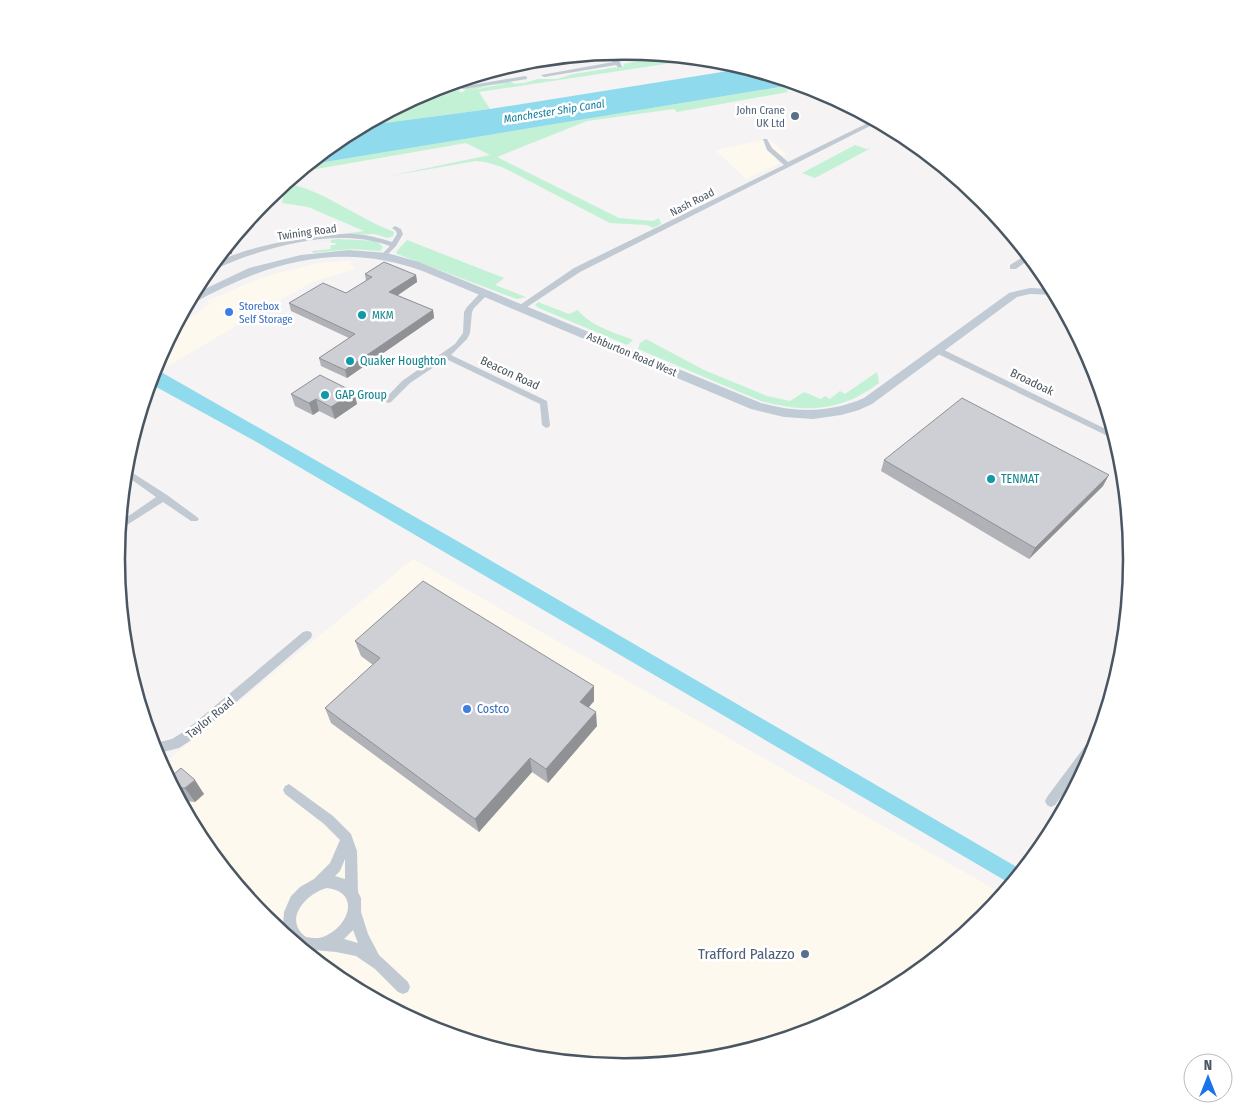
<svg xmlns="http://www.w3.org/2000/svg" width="1248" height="1118" font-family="'Fira Sans Condensed',sans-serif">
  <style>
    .commercial { fill: #fdf9ef }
    .green { fill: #c3f1d5 }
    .water { fill: #90daee }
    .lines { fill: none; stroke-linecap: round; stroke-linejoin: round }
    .street { fill: #c1cad2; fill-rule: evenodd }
    .secondary { fill: #c1cbd6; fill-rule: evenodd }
    .wall { fill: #b0b2b7 }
    .shaded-wall { fill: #909195 }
    .building { fill: #cdcfd5; stroke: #909195 }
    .service-dot { fill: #5c6f8a; stroke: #fff; stroke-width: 2 }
    .shop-dot { fill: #3f7fe0; stroke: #fff; stroke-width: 2 }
    .culture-dot { fill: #0f9aa8; stroke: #fff; stroke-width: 2 }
    .labels { text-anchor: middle; stroke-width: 5; stroke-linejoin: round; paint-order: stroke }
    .far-service-label { font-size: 11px; fill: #4e5e75; stroke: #fff; text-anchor: end }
    .far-water-label { font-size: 11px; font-style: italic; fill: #0c7c9b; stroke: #fff }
    .far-street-label { font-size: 11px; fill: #4a5661; stroke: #fff }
    .far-shop-label { font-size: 11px; fill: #366cbe; stroke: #fff; text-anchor: start }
    .far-culture-label { font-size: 11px; fill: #0d838f; stroke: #fff; text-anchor: start }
    .culture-label { font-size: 12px; fill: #0d838f; stroke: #fff; text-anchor: start }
    .street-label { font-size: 12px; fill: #4a5661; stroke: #fff }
    .shop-label { font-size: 12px; fill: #366cbe; stroke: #fff; text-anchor: start }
    .near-service-label { font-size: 15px; fill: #4e5e75; stroke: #fff; text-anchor: end }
    .rim { fill: none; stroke: #4a5661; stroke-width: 2.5 }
  </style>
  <rect width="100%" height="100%" fill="#f5f3f3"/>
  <path class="commercial" d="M769,139L787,155L775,157L779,164L746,179L715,150Z
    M341,261H352L350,264L355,269L310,283L166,367L156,362L163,349L167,347L166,343L173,330L208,305L209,303L207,301L253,281L275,274L318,263Z
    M413,559L1003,894L983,918L906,981L818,1028L723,1057L624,1067L525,1057L429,1028L342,981L265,918L202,841L159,761L169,759Z"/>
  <path class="green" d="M649,54L698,59L479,92L490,109L362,126C376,119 391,122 404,112L400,106L417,99L416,97L423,95L436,96L454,92L432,95L425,94L459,89L460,91L457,92H463L467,88L509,81L515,84L491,85L469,91L492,86L524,83L538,79H557L573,74L625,66L623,64L645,60L647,58L642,56Z
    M798,84L807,86L786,90L788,92L677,112L674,109L587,121L497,157L619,218L653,221L659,218L661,224L653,228L647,225L610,223L502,167L485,162L476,161L389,176L490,155L466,143L299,172L307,165Z
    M855,145L866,149L871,148L815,178L802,173Z
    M285,183C324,190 355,217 392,231L394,232L393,236L388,238L374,234L337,235L364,231L308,207L282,203L284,193L275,191Z
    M339,239L377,241L383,247L380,251L352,249L313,253L312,251L330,249L331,245H335L336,243H331V240L310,242Z
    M407,240L504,278L495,285L526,297L517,299L397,254L396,252Z
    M538,302L569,314L578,310C590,326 614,332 633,340L627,345L539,308L535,305Z
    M646,339L704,370L767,396L790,401L804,392L821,399L825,396L830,399L840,391L845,394L877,372L879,383C841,412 805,413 761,401L638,349L640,343Z"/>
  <path class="water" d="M747,68L798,84L307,165L342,137L362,126L490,109Z
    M154,368L459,542L1022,870L1011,884L253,440L149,383Z"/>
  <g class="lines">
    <path class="street" d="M604,53H609L620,62L622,67H618L616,65L544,77L541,75L613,62Z
      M525,76L527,77V79L463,89L460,87Z
      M874,120L878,122L580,272L524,309H518L517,307L574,268L784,165L767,150L763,139H767L772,148L788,162Z
      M395,226L401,229L403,234L396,246L384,258L380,256L390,246C346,230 294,241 251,255C239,258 219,269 208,270C225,248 326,232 355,234C368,235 380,238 392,242L397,234L396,231L392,228Z
      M1028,254L1031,258L1016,269H1010V265Z
      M482,291H488L489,293L474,308L472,312L470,333L467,339L451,355L547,401L550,425L549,427L546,428L542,425L540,404L446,359L410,383L391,402L388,403L384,400L402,381L455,344L463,333L464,312L467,307Z
      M934,348H940L1114,433L1116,440L934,352Z
      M125,468L167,495L197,517L199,519L197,521H191L163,502L119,530L120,522L156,497L125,475Z
      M307,631L311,632L312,635L311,638L193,739L179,748L155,754L152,744L172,739L185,731L303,632Z
      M1098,733L1092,755L1055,805L1051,807L1047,805L1045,801L1047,797L1094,734Z
      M289,784L333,816L351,834L357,851L358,892L361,898V912L368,934L379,955L408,982L410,987L408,992L403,994L398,992L375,969L356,956L336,952L303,949L289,938L283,924L284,912L291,896L300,887L314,879L330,863L340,840L324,824L285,794L283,790L285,786ZM345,859V879L335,876L340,871ZM327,888C361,892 349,926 325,936C320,939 312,938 306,937C282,919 307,893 327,888ZM353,930L358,943L344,939Z"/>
    <path class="secondary" d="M349,250L387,253L419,262L761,403C796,413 830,413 864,398L1009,293L1030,288L1052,289L1056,295L1030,294L1017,297L872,404L859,410L841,415L813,419L784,417L751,409L425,272C342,240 266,262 192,304L187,305L192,295L249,268L301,255Z"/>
  </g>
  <path class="wall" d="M365,274L416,275L417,282L397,295L433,310L434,318L347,378L321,366L319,358L349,338L291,311L289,303L346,293L366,281Z
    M354,392L357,404L335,419L319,411L313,415L295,406L291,394Z
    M884,460L1103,486L1029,559L881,471Z
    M355,641L594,686V701L589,707L597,726L548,783L532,772L479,832L331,723L325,708L373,665L361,656Z
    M161,765L173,775L204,794L195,802L184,801L183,805L193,818L192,822Z"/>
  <path class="shaded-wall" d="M233,239L232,254L219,255Z
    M416,275L417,282L391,300L389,292Z
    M433,310L434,318L347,378L345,370Z
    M354,392L357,404L335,419L331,407Z
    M316,399L319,411L313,415L309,403Z
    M1109,475L1103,486L1029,559L1035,548Z
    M594,686V701L581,716L580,702Z
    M596,712L597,726L548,783L546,769Z
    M530,758L532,772L479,832L475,819Z
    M195,780L204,794L195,802L185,788Z
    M174,788L184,801L183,805L193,818L192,822Z
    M214,845L223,857L219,862L209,849Z
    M226,865L236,878L234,880L224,868Z"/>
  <path class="building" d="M384,262L416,275L389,292L433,310L345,370L319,358L355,334L289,303L323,283L346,293L372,277L365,274Z
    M320,375L354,392L331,407L316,399L309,403L291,394Z
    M962,398L1109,475L1035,548L884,460Z
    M423,581L594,686L580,702L596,712L546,769L530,758L475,819L325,708L380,658L355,641Z
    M162,764L173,775L181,768L195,780L185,788H174V789L161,765Z
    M195,829L214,845L209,849L226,865L224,868L202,841Z"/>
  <g class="service-dot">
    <circle cx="795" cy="116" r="5"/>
    <circle cx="805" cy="954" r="5"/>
  </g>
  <g class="shop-dot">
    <circle cx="229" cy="312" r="5"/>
    <circle cx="467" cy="709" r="5"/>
  </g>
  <g class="culture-dot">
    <circle cx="362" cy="315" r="5"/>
    <circle cx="350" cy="361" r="5"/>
    <circle cx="325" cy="395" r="5"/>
    <circle cx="991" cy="479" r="5"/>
  </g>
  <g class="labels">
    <g class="far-service-label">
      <text x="785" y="114">John Crane<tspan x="785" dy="13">UK Ltd</tspan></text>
    </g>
    <g class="far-water-label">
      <text transform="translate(554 111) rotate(-9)" y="4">Manchester Ship Canal</text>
    </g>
    <g class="far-street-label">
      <text transform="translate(692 202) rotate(-27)" y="4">Nash Road</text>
      <text transform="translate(307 232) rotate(-8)" y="4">Twining Road</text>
      <text transform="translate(632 354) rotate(23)" y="4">Ashburton Road West</text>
    </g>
    <g class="far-shop-label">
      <text x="239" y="310">Storebox<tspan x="239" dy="13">Self Storage</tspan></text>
    </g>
    <g class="far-culture-label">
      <text x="372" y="319">MKM</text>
    </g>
    <g class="culture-label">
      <text x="360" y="365">Quaker Houghton</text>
      <text x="335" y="399">GAP Group</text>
      <text x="1001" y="483">TENMAT</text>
    </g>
    <g class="street-label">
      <text transform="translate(510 373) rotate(25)" y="4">Beacon Road</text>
      <text transform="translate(1032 382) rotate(26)" y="4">Broadoak</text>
      <text transform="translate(210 718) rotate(-39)" y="4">Taylor Road</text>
    </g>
    <g class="shop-label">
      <text x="477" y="713">Costco</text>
    </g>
    <g class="near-service-label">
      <text x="795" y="959">Trafford Palazzo</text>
    </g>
  </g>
  <path d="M0 0H1248V1118H0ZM125 559a499 499 0 1 1 998 0a499 499 0 1 1-998 0Z" fill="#fff" fill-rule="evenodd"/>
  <path class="rim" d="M125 559a499 499 0 1 1 998 0a499 499 0 1 1-998 0Z"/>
  <g transform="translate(1208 1078)"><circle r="24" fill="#ffffff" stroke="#b7bbc0"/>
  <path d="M0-4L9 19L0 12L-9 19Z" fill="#1a73e8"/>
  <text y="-8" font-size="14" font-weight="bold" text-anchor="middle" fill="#4a5661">N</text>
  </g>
</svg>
